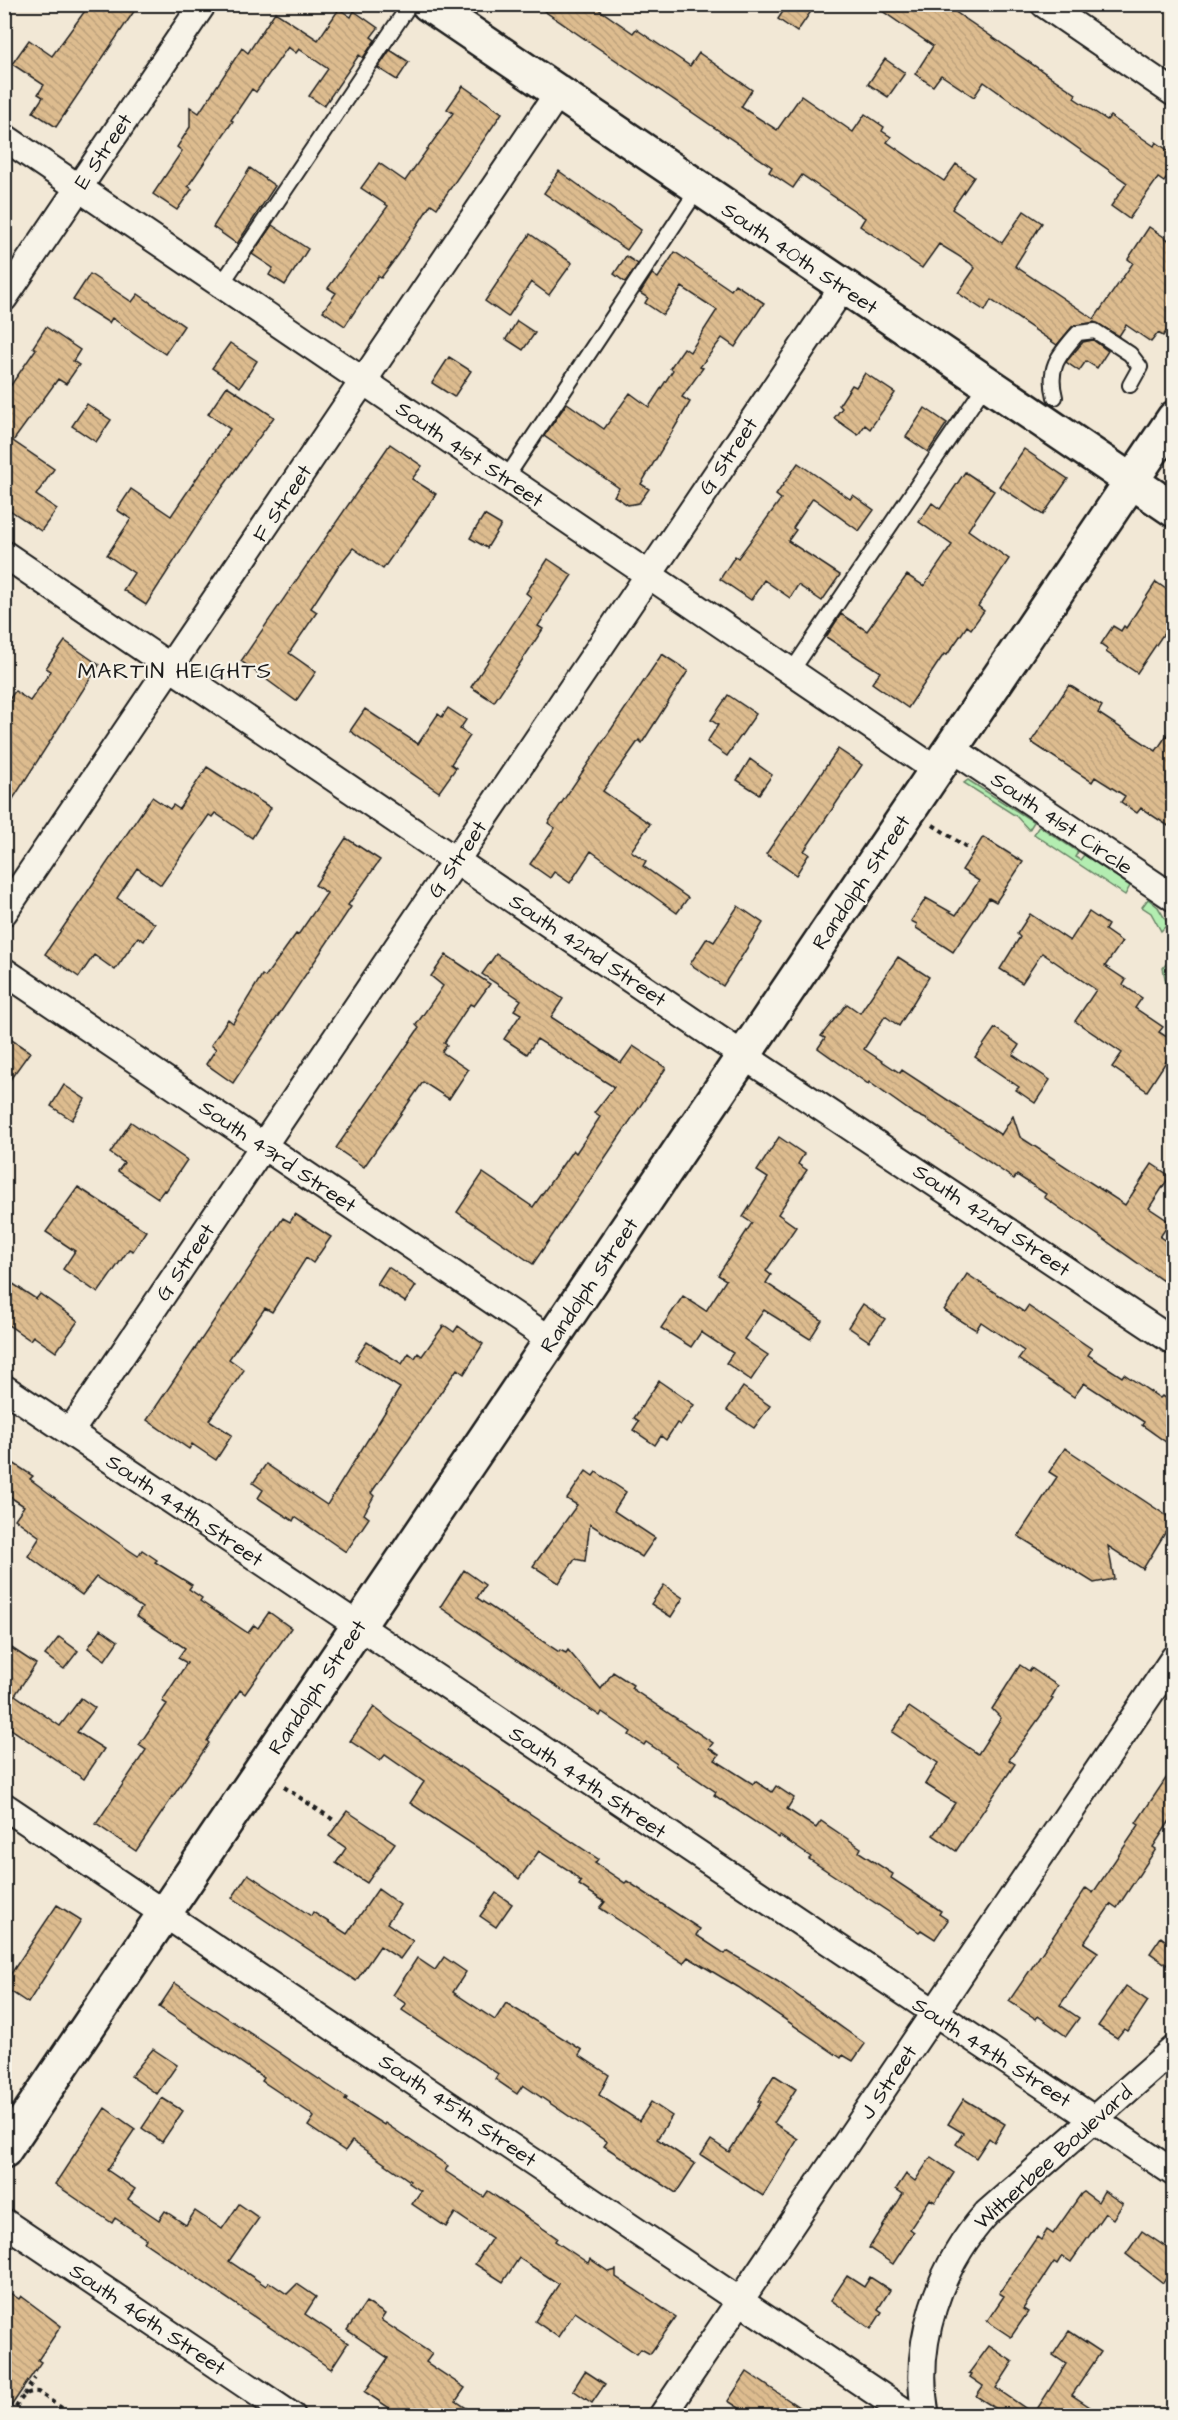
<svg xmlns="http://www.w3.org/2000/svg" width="1178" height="2420" font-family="'Architects Daughter',sans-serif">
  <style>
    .grass { fill: #b3edb1; stroke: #688466; stroke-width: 1.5 }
    .building { fill: url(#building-back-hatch); stroke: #1c1c1c; stroke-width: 1.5 }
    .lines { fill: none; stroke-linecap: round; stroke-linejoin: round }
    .lane-casing { stroke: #1c1c1c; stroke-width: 18 }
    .street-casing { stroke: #1c1c1c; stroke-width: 30 }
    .secondary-casing { stroke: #1c1c1c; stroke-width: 38 }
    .path { stroke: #1c1c1c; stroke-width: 4; stroke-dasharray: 4.5 4.5; stroke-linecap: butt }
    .lane { stroke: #f7f3e8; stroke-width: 14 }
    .street { stroke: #f7f3e8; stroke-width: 26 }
    .secondary { stroke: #f7f3e8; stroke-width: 33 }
    .labels { text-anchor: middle; stroke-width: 4.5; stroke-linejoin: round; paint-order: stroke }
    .street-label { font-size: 21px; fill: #1c1c1c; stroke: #f7f3e8 }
    .neighbourhood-label { font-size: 22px; letter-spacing: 1.5px; fill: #1c1c1c; stroke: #f7f3e8 }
  </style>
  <defs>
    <pattern id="building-back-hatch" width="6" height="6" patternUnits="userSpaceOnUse" patternTransform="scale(1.5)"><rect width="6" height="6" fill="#ddbc8f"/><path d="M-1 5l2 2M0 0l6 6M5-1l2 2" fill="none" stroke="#bda17b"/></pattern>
  </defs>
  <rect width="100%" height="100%" fill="#f2e8d6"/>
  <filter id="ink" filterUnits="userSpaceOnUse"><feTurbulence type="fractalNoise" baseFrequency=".0167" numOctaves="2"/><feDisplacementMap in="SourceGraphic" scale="12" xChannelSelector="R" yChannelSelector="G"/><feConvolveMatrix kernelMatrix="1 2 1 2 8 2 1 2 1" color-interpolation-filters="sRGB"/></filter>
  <g filter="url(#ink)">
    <path class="grass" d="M968,780L1034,822L1029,830L1016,816L964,783Z
      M1039,826L1078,852L1075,857L1080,860L1084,855L1130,886L1125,895L1034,834Z
      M1148,899L1158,907L1168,924L1161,931L1151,913L1142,907Z
      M1173,955V999L1166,983L1163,968Z"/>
    <path class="building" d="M90,4H139L56,127L33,112L43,97L38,94L44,85L12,64L29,40L52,56Z
      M534,4H591L633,33L636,29L690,66L699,53L752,90L741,107L777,130L801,96L853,132L865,114L884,127L882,131L891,137L887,142L944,181L956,164L974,177L952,209L1002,243L1024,211L1042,223L1015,266L1094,319L1133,263L1128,259L1149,227L1173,243V321L1163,336L1158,333L1151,342L1126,325L1119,336L1094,322L1072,327L1057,345L991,300L985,311L958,293L975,268L970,263L939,244L922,268L860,226L865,218L802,175L793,188L769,172L772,167Z
      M788,4H816L797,32L778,19Z
      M872,4L945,5L1076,94L1074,98L1107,120L1110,116L1154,146L1156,142L1173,154V168L1164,182L1158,178L1129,219L1111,206L1127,183L984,82L974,97L941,75L933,86L915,74L933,46Z
      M339,9L351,17L354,11L378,28L371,37L375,40L363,58L359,55L324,106L309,96L328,69L299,49L296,53L288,47L256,92L252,89L231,120L233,121L188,186L192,189L177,210L153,194L182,151L177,147L190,127V107L199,113L242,48L248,53L275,12L318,40Z
      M390,50L409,62L397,80L378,68Z
      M885,59L905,73L888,97L868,84Z
      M463,86L502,113L437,208L431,204L399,254L381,278L378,276L345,326L323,311L336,293L328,288L388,206L361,188L379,163L405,181L453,113L447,109Z
      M250,168L275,186L237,244L213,227Z
      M559,171L641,230L627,250L544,193Z
      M272,225L308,249L285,285L269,275L273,268L252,254Z
      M530,234L572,263L549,295L531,282L508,317L485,301Z
      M675,252L731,290L735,284L764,303L735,347L722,338L700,367L703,368L682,397L690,402L641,484L649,489L639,503L628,505L614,496L619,488L544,436L567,403L604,429L630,393L649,407L673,370L670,368L684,348L690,352L717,310L682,287L663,315L645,303L648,298L640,293L652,274L658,278Z
      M626,256L638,264L625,282L614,274Z
      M90,274L132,302L138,294L184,326L165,354L112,318L109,323L73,300Z
      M517,321L535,333L523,350L506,339Z
      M46,327L80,350L73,361L79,365L66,384L58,379L13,441L54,469L36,495L57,509L41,531L4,506V395L36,349L33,347Z
      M1093,340L1108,351L1097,368L1086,361L1079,371L1066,362L1083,342Z
      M230,343L257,361L240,387L212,368Z
      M449,357L471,371L454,397L432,383Z
      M865,373L895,393L870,429L865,425L858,435L834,418L842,408L839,405L852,385L856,387Z
      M227,386L274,417L214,499L146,605L123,590L134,573L107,555L131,519L117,510L131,489L171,516L230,429L208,414Z
      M87,404L111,420L96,442L72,426Z
      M925,408L947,423L928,452L906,437Z
      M390,444L422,466L412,479L436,494L383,569L353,548L338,567L311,608L317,612L289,653L316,672L296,701L241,661Z
      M1024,449L1068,479L1043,515L999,486Z
      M798,463L850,499L853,495L874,510L859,531L813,498L793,528L796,530L788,541L840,575L822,601L798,585L790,598L764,580L751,600L720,579L735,556L738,558L781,499L776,495Z
      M965,472L994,491L968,530L1009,559L978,606L984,611L971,629L967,626L947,655L944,654L908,708L872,683L880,672L826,637L841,614L867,631L907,575L924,586L952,545L919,522L932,503L940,509Z
      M484,515L501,525L487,548L470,538Z
      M548,559L572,575L538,626L543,629L494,702L471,687L531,597L526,593Z
      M1156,582L1173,594V635L1166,630L1137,673L1106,652L1108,649L1101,644L1113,626L1121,631L1124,626L1126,628Z
      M65,641L99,665L4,813V707L15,691L30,701L51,671L46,668Z
      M662,654L688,671L642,743L639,740L603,791L650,824L631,851L646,861L643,866L688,898L677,913L591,851L570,883L554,872L550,878L530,864L555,828L548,823Z
      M1069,685L1102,706L1098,713L1156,751L1173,726V829L1141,808L1137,813L1121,802L1125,796L1095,777L1092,782L1031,742Z
      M728,695L756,714L727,756L707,742L718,725L711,720Z
      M448,708L466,720L460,729L470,736L451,764L456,768L439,792L350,731L365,709L418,744L438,714L442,717Z
      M838,749L862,765L804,851L809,854L796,875L766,854Z
      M750,759L772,775L759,794L737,780Z
      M207,767L271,808L252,838L215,813L212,817L209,815L161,885L137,868L117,898L155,924L144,941L138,937L115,970L94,955L79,977L45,954L152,797L170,809L173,805L179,809Z
      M983,837L1023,862L996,902L989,898L953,952L916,928L917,924L911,921L926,898L956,915L979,881L962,870Z
      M346,838L380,860L348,905L351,907L233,1083L206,1064L216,1049L211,1045L228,1019L233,1023L262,975L265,977L296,934L298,935L327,893L315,885Z
      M738,906L763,923L723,986L690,964L707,938L714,942Z
      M1089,912L1108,925L1105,930L1122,942L1105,966L1126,980L1123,985L1142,998L1135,1008L1163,1027L1159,1032L1173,1041V1051L1147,1091L1112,1067L1122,1053L1075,1021L1096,990L1042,953L1022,983L1000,969L1020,937L1017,934L1030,914L1070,941Z
      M496,954L563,999L551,1017L621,1063L633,1046L666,1068L533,1264L457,1212L483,1173L533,1207L573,1150L576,1153L600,1117L594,1113L614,1087L537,1039L527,1054L504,1039L521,1014L514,1010L521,1000L482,974Z
      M446,955L490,984L474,1006L470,1004L444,1043L447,1045L442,1052L468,1070L449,1099L423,1082L364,1167L336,1148L419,1028L416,1025L443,986L431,976Z
      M898,957L929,977L899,1026L885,1016L864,1049L900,1073L902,1070L1001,1135L1013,1116L1020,1137L1125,1205L1152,1164L1170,1176L1149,1208L1170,1222L1160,1237L1173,1246V1288L1044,1197L1046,1194L1017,1175L1014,1179L926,1119L913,1113L869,1082L868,1084L818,1048L825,1038L821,1036L847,1004L860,1013Z
      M995,1028L1019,1045L1013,1055L1050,1080L1035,1103L1016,1090L1019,1087L975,1057Z
      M4,1035L30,1052L4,1088Z
      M64,1085L85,1099L72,1120L51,1106Z
      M131,1122L187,1160L166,1191L164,1190L158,1198L118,1171L124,1163L110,1153Z
      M779,1137L804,1154L798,1164L807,1170L778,1214L796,1227L766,1271L771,1275L766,1283L822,1320L810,1339L764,1310L744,1339L768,1355L751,1380L726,1363L733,1353L701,1332L691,1347L661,1328L683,1296L706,1311L726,1280L718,1275L752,1223L743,1217L768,1178L757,1171Z
      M78,1187L146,1231L133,1251L129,1249L98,1293L63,1269L75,1251L46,1232Z
      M295,1214L331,1237L313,1263L306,1258L272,1312L265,1308L229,1359L244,1370L209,1420L232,1435L216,1460L192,1444L189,1449L147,1420L283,1218L290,1222Z
      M388,1267L416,1286L405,1302L377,1284Z
      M967,1274L1024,1312L1028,1306L1067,1332L1092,1349L1088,1355L1122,1377L1124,1374L1160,1398L1162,1396L1173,1403V1447L1142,1425L1144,1422L1084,1383L1074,1397L1018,1359L1024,1351L981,1322L976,1330L944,1310Z
      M4,1278L36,1299L40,1294L78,1321L56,1352L33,1336L30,1340L4,1322Z
      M863,1304L885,1319L869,1341L848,1327Z
      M444,1325L454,1332L458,1326L483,1344L464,1374L457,1369L371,1493L374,1496L364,1514L369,1518L346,1552L295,1517L293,1521L258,1498L263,1490L253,1483L266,1464L327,1505L400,1388L355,1360L367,1342L402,1364L409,1353L415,1358L418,1353L422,1356Z
      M659,1381L694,1405L680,1425L677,1423L666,1440L661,1436L655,1445L633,1430L639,1421L634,1418Z
      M743,1387L770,1406L754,1428L727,1410Z
      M1065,1448L1173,1520L1143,1569L1108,1546L1114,1579L1094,1583L1018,1536L1057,1477L1049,1472Z
      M4,1457L33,1476L30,1479L66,1506L129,1550L138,1556L142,1550L157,1560L155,1562L192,1585L189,1589L202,1598L200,1601L248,1633L254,1625L258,1628L269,1612L291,1628L245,1694L240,1690L207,1741L209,1743L136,1851L96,1824L146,1750L139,1745L167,1704L162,1701L187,1663L178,1658L185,1648L136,1616L142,1608L96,1577L82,1595L28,1556L40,1537L15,1519L24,1506L4,1493Z
      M586,1471L593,1476L596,1472L626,1492L614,1511L655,1538L642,1557L590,1524L585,1561L575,1559L559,1583L533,1566L577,1505L567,1499Z
      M464,1570L485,1585L477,1598L559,1652L560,1650L566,1653L568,1650L601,1689L613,1672L633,1685L631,1688L713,1743L709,1748L719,1755L715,1760L753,1784L755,1781L772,1792L776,1786L794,1798L787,1809L816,1828L821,1821L861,1848L859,1852L893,1874L891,1878L941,1911L939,1914L948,1920L935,1939L921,1930L919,1932L809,1859L811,1857L780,1836L779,1838L714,1795L716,1792L676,1765L677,1763L646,1742L644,1745L629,1735L631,1732L602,1712L600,1716L440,1607Z
      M664,1585L683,1598L671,1617L651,1604Z
      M101,1629L118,1641L105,1660L88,1648Z
      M59,1637L78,1651L64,1669L45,1655Z
      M4,1643L36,1664L15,1695L60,1726L81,1698L95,1708L77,1732L104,1749L84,1779L4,1724Z
      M1020,1665L1029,1671L1031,1668L1058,1686L1051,1698L1053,1699L1009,1760L1015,1764L956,1851L933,1835L955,1803L925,1784L938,1763L892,1732L909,1707L978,1754L1001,1718L992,1709Z
      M374,1707L394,1723L598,1859L595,1863L625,1883L627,1881L700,1929L696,1935L725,1954L727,1951L777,1981L865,2044L853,2061L843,2055L841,2058L738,1987L688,1957L683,1963L623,1923L600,1908L605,1902L579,1885L581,1882L570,1871L539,1851L519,1879L486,1853L410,1803L424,1782L385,1755L380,1761L350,1741Z
      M1173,1768V1816L1153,1847L1156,1849L1117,1908L1111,1904L1084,1943L1098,1952L1060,2005L1079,2018L1066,2036L1038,2016L1036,2019L1009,2001L1086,1888L1093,1893L1139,1825L1136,1823Z
      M347,1811L395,1843L367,1883L336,1863L346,1848L329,1836Z
      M248,1874L311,1916L313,1912L347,1934L378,1889L400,1905L387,1923L413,1941L400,1959L380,1946L356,1981L232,1898Z
      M496,1893L512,1904L496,1927L480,1916Z
      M57,1905L81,1920L28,2003L4,1987V1984Z
      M1161,1937L1173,1946V1969L1150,1953Z
      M444,1957L466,1972L453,1992L495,2020L506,2003L582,2050L579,2055L609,2075L599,2095L639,2121L651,2102L672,2116L657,2139L695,2164L676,2193L604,2146L607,2142L523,2085L517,2094L495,2079L498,2074L402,2010L406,2004L393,1995L417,1958L435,1970Z
      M175,1983L347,2098L345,2100L384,2125L385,2123L448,2166L445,2171L484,2197L488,2191L557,2238L555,2241L588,2263L590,2259L609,2272L616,2270V2277L676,2317L650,2354L641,2349L637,2354L575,2312L558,2337L535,2321L559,2284L519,2258L503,2282L475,2264L492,2238L455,2213L446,2227L412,2204L421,2191L409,2183L410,2181L352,2141L345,2151L308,2126L314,2117L310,2113L262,2081L264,2078L159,2007Z
      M1126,1986L1148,2001L1128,2031L1124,2029L1117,2038L1098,2026Z
      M153,2049L177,2065L157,2094L131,2076Z
      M774,2075L796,2089L774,2123L798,2139L763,2196L701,2155L711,2140L729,2152L761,2102L758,2101Z
      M162,2098L183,2111L162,2142L142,2128Z
      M964,2099L1005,2124L994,2142L989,2138L976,2158L956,2144L963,2133L948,2124Z
      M105,2108L135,2129L107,2170L135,2189L128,2199L159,2220L165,2211L186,2225L195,2211L222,2229L239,2204L259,2218L229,2261L266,2286L269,2282L287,2294L297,2284L316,2297L305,2314L348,2343L331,2369L144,2242L146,2239L115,2218L112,2223L55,2184Z
      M931,2157L954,2173L935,2202L930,2199L910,2229L914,2232L893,2264L869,2248L903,2194L896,2189L906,2174L915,2181Z
      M1104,2191L1123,2204L1113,2219L1105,2213L1071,2262L1062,2256L1057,2264L1054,2262L1023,2309L1028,2312L1011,2337L987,2321L1004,2296L999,2293L1037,2237L1041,2240L1047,2230L1053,2234L1081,2194L1084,2192L1098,2202Z
      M1142,2231L1173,2252V2268L1163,2283L1126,2254Z
      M847,2276L864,2287L870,2277L890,2290L878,2309L882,2312L871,2329L831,2300Z
      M4,2289L19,2299L21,2296L61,2326L38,2360L41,2362L5,2415Z
      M366,2302L385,2314L381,2320L432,2354L426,2362L465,2388L456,2401L477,2415H400L365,2392L388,2358L347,2330Z
      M1069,2331L1101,2352L1072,2395L1102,2415H1006L976,2396L983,2386L970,2377L972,2374L969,2373L989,2346L1013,2362L996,2388L1034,2414L1066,2364L1053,2355Z
      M585,2371L605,2384L592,2403L573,2390Z
      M747,2372L787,2399L811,2415H750L728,2401Z"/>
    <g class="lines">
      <defs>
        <path id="lane" d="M221,285L410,4
          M1055,397C1047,367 1059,355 1078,333L1095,331L1130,354L1140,367L1130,385
          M506,478L698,189
          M791,672L986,384"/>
        <path id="street" d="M1044,4L1174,93
          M4,137L936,770
          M4,298L203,4
          M4,554L720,1040L1174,1342
          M951,748L1174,898
          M4,912L558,93
          M4,971L551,1340
          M4,1388L1174,2173
          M70,1432L843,287
          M4,1806L911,2416
          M4,2222L292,2416
          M662,2416L1174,1658
          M926,2416C912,2344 939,2266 987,2213L1174,2049"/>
        <path id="secondary" d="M428,4L1174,510
          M4,2151L1174,418"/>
      </defs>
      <use href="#lane" class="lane-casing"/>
      <use href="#street" class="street-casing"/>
      <use href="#secondary" class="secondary-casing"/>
      <path class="path" d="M933,825L971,850
        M284,1787L335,1821
        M24,2395L35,2378
        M13,2416V2412C20,2401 24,2390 38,2392L74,2416"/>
      <use href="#lane" class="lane"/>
      <use href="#street" class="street"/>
      <use href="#secondary" class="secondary"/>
    </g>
  </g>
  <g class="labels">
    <g class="street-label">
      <text transform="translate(103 151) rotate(-56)" y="7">E Street</text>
      <text transform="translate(800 258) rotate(34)" y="7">South 40th Street</text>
      <text transform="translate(470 454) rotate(34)" y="7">South 41st Street</text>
      <text transform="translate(728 456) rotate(-56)" y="7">G Street</text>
      <text transform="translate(282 503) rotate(-56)" y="7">F Street</text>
      <text transform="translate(1062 823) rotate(34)" y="7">South 41st Circle</text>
      <text transform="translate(457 859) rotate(-56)" y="7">G Street</text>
      <text transform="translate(861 882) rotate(-56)" y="7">Randolph Street</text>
      <text transform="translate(588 950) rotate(34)" y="7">South 42nd Street</text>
      <text transform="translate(278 1156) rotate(34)" y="7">South 43rd Street</text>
      <text transform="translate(992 1220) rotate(34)" y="7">South 42nd Street</text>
      <text transform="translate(185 1262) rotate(-56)" y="7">G Street</text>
      <text transform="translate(589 1285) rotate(-56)" y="7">Randolph Street</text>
      <text transform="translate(185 1510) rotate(34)" y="7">South 44th Street</text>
      <text transform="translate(317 1687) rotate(-56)" y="7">Randolph Street</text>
      <text transform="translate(588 1782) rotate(34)" y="7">South 44th Street</text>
      <text transform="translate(992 2052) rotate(33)" y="7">South 44th Street</text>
      <text transform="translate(888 2082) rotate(-56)" y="7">J Street</text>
      <text transform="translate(458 2110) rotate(34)" y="7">South 45th Street</text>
      <text transform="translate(1053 2157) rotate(-42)" y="7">Witherbee Boulevard</text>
      <text transform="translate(148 2319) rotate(34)" y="7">South 46th Street</text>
    </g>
    <g class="neighbourhood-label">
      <text x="175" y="678">MARTIN HEIGHTS</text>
    </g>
  </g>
  <rect width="1178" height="2420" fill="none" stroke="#f7f3e8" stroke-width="24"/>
  <rect x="12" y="12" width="1154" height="2396" fill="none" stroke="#1c1c1c" stroke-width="2" filter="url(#ink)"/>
</svg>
